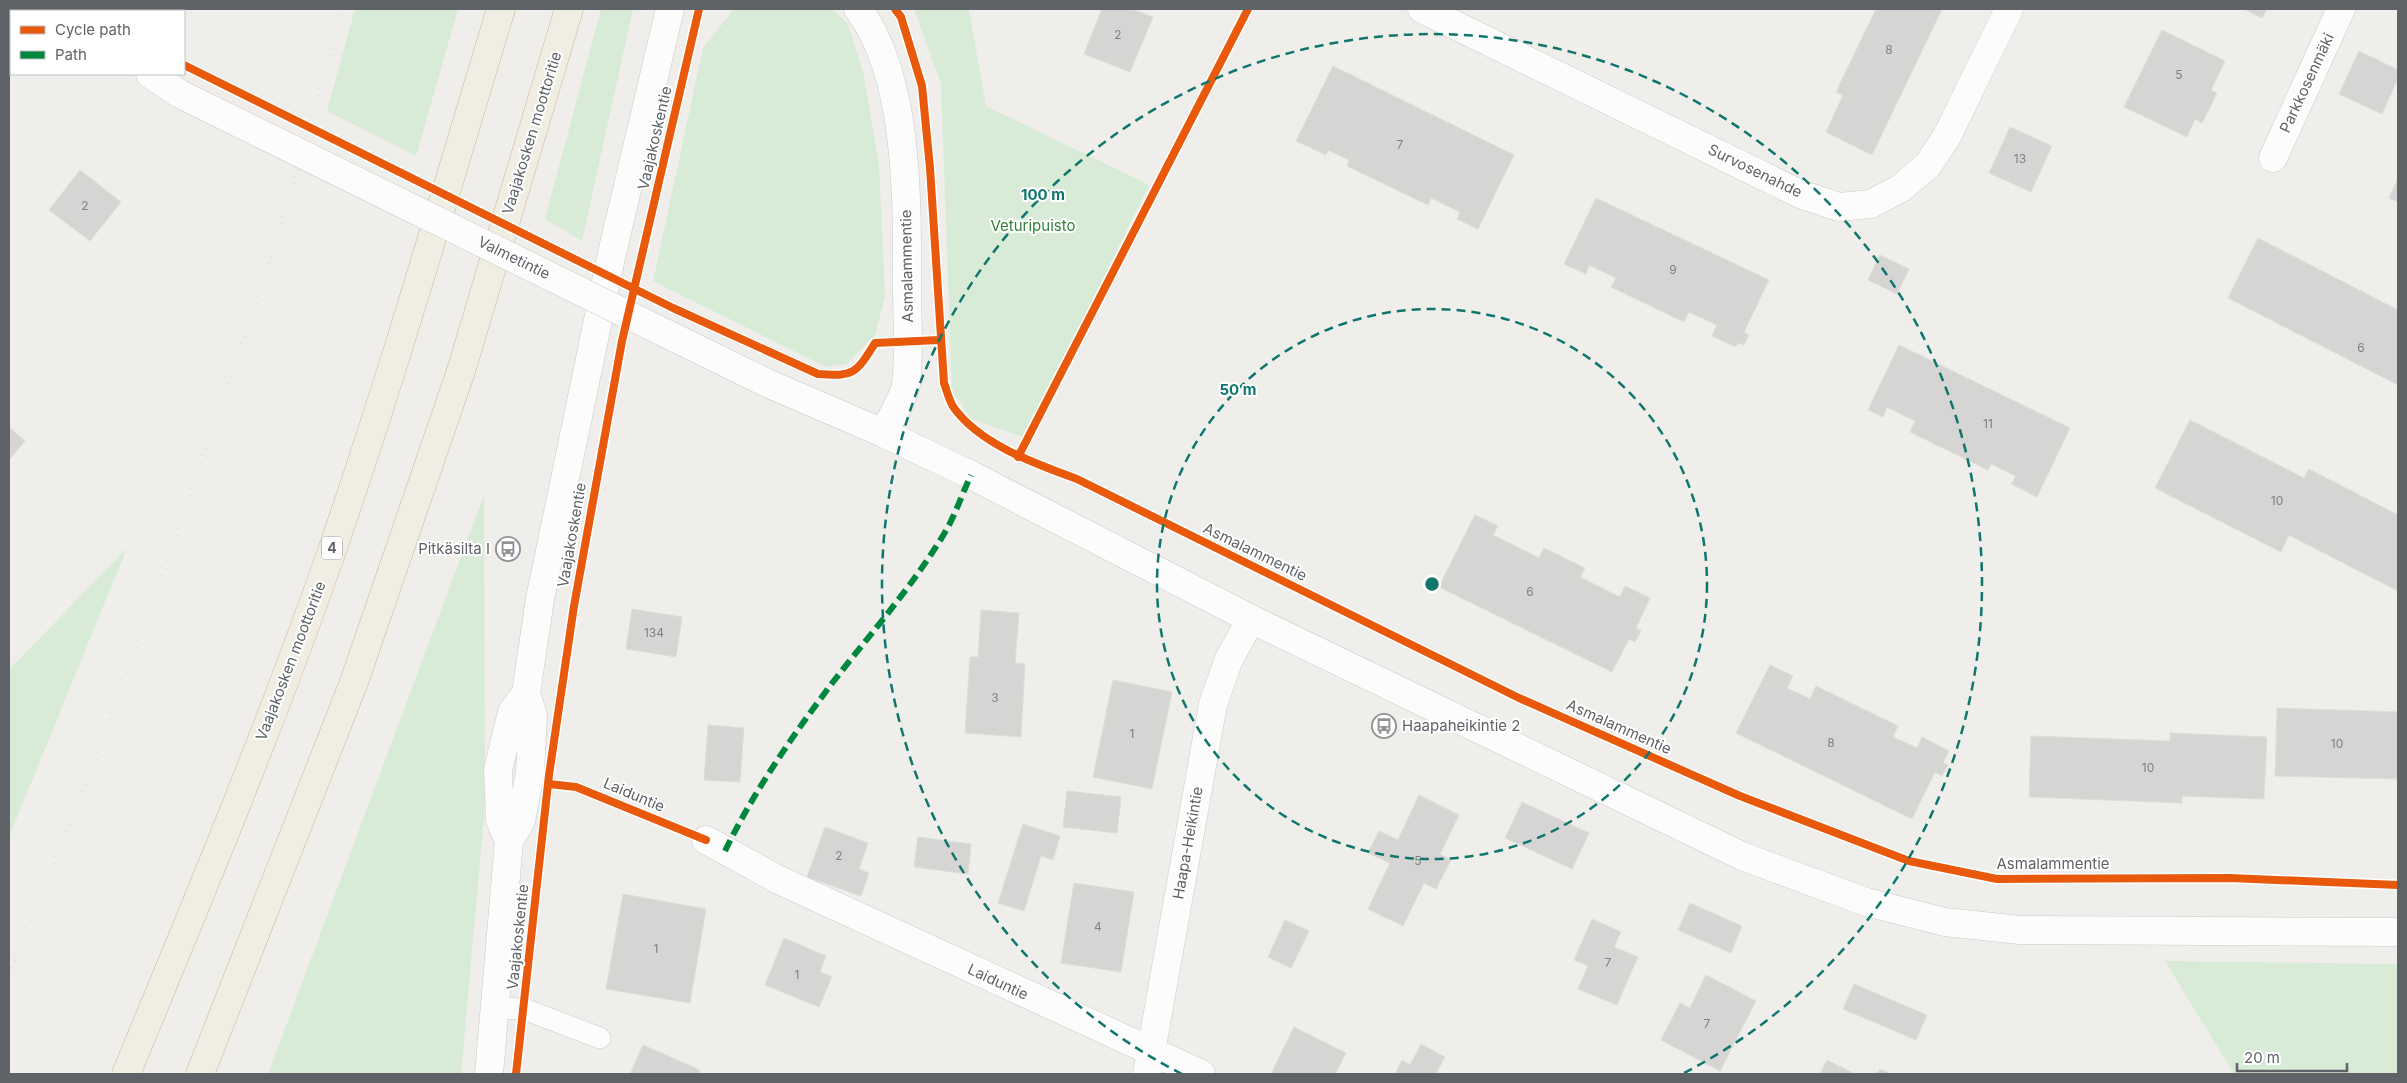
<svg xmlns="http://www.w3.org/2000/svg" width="2407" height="1083" font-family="Inter,sans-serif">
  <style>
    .green { fill: #d8ebd6 }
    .building { fill: #d6d5d3; stroke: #deddd9 }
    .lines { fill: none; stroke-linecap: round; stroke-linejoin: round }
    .lane-casing { stroke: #cbcccc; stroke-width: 22 }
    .street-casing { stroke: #cbcccc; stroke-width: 29 }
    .secondary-casing { stroke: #cacacb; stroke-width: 29 }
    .highway-casing { stroke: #c8b996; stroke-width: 29 }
    .lane { stroke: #fdfcfc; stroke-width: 21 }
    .street { stroke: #fdfcfc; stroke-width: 28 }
    .secondary { stroke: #fdfcfc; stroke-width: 28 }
    .highway { stroke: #f0ede3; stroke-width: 28 }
    .rail { stroke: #e4e4e4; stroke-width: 4; stroke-dasharray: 1 6; stroke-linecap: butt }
    .secondary-bridge-casing { stroke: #cacacb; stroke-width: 29; stroke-linecap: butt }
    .secondary-bridge { stroke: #fdfcfc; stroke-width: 28 }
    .quiet { stroke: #00873e; stroke-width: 6; stroke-dasharray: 12 6; stroke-linecap: butt }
    .cycleway-casing { stroke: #fff; stroke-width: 11 }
    .cycleway { stroke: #e8590c; stroke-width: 8 }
    .ring { fill: none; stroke: #0f766e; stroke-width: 2.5; stroke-dasharray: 9 6 }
    .labels { text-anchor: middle; stroke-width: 4; stroke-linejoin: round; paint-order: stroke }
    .number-label { font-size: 12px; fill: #7e8184 }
    .shield { fill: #fff; stroke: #8f9295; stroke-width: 1 }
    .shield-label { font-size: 14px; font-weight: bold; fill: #5f6368 }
    .street-label { font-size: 15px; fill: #5f6368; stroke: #fff }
    .park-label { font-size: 15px; fill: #348238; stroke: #fff }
    .poi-label { font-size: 15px; fill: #5f6368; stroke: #fff; text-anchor: end }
    .centre { fill: #0f766e; stroke: #fff; stroke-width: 2.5 }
    .ring-label { font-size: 15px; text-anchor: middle; font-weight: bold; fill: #0f766e; stroke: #fff; stroke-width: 4; stroke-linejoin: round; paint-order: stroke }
  </style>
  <rect width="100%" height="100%" fill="#efeeea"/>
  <path class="green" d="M355,9H458L416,156L327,111Z
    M601,9H633L582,241L545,219Z
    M734,9H832L848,24L863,72L879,165L885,297L875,335L847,364L826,367L653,281L703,48Z
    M914,9H969L986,106L1149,185L1026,438L971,419L952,390L941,84Z
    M484,495L485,805L461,1074H268Z
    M127,548L9,837V670Z
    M2165,961L2398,964V1074H2234Z"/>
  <path class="building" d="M1102,9H1132L1153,17L1130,72L1084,54Z
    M1876,9H1942L1872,155L1826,132L1843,95L1836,92Z
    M2244,9H2267L2262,18Z
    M2162,30L2225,61L2211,90L2217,93L2202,123L2195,119L2187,137L2124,107Z
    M2359,51L2398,70V78L2382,114L2339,94Z
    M1333,66L1514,155L1478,229L1457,219L1460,212L1431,198L1428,205L1347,166L1349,160L1328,150L1326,155L1296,141Z
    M2010,127L2052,146L2031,192L1989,173Z
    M80,170L121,202L90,241L49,210Z
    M2398,178V202L2389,198Z
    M1596,198L1769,280L1744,332L1749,335L1744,345L1738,343L1736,347L1712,336L1717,325L1689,312L1684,322L1611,287L1616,278L1589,265L1586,274L1564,264Z
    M2258,238L2398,310V385L2228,298Z
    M1880,255L1909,269L1897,294L1868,280Z
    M1899,345L2070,428L2037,497L2011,484L2016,476L1991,464L1988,470L1910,432L1915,421L1887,407L1883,417L1868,410Z
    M2190,420L2304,478L2309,469L2398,515V591L2289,535L2281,552L2155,488Z
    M9,427L25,441L9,460Z
    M1475,515L1498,526L1493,535L1539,558L1544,548L1585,568L1580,577L1620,597L1625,586L1650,598L1636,628L1641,631L1635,642L1629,639L1612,672L1439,587Z
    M632,609L682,617L676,657L626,649Z
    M981,610L1019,613L1015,663L1025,664L1021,737L965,733L970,657H978Z
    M1770,665L1793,676L1787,688L1810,699L1816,686L1898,726L1893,737L1917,748L1922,737L1949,751L1943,763L1948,765L1942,776L1935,772L1912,819L1736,733Z
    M1113,680L1172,692L1152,789L1093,777Z
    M2277,708L2398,712V779L2275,776Z
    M708,725L744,728L740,782L704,780Z
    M2170,733L2267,737L2264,799L2182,796V803L2029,797L2031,736L2170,741Z
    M1067,791L1121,797L1117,833L1063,827Z
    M1419,795L1459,815L1440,854L1451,860L1436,889L1424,883L1403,926L1368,909L1390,863L1368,853L1379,831L1398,840Z
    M1522,802L1589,833L1572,869L1505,838Z
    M1023,824L1060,836L1053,860L1041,856L1024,911L998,903Z
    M825,827L868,843L859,869L869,873L861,896L807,877Z
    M918,837L971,844L968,874L914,867Z
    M1074,883L1134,892L1121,972L1061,963Z
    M623,894L706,909L690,1003L606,989Z
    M1690,903L1742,926L1731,953L1678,930Z
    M1592,919L1621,932L1614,947L1638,957L1617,1005L1578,989L1588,966L1574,960Z
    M1285,920L1309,931L1291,968L1268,957Z
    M784,938L826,956L820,972L832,977L819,1007L765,985Z
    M1706,975L1756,1001L1720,1071L1661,1040L1680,1003L1690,1008Z
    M1854,984L1927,1015L1916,1040L1843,1009Z
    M1294,1027L1346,1053L1335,1074H1271Z
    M1421,1044L1445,1057L1436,1074H1395L1402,1060L1410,1065Z
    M643,1045L700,1070L698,1074H630Z
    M1827,1060L1855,1074H1820Z
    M1880,1069L1891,1074H1877Z"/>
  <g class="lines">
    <defs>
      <path id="lane" d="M495,1008L524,1009L600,1038"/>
      <path id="street" d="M1422,9L1800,194L1839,207L1871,204L1901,188L1928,165L1947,136L2009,9
        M2273,158L2341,9
        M706,840L779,880L1201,1074
        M1147,1074L1213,704L1229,659L1251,619"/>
      <path id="secondary" d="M71,9L73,11
        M858,9C910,77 907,206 907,289C907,320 910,354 906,384C904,398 890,420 883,433
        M150,74L180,94
        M665,333L767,383L883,433L971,475L1251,619L1742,856L1866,902L1945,922L2020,930L2398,932
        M509,841L521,821L530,773L533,715L526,693L540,599L612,253L670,9
        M489,1074L509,841L500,820L498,770L512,712L526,693"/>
      <path id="highway" d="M126,1074C196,905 267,735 328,562C392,379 445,193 501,9
        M200,1074L354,682L461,371L569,9"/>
    </defs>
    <use href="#lane" class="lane-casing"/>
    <use href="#street" class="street-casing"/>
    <use href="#secondary" class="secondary-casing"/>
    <use href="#highway" class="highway-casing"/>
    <use href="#lane" class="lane"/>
    <use href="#street" class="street"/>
    <use href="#secondary" class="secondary"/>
    <use href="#highway" class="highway"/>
    <path class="rail" d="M9,974L87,781L188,502L274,248L343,9"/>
    <defs>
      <path id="secondary-bridge" d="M180,94L665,333"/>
    </defs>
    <use href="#secondary-bridge" class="secondary-bridge-casing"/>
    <use href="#secondary-bridge" class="secondary-bridge"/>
    <path class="quiet" d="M725,851C754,791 793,735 833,682C871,633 912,587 944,534C955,516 962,494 971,475"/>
    <defs>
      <path id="cycleway" d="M895,9L901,17L922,86L930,168L944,383C947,391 949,401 954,408C981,445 1036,464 1077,479L1519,698L1740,796L1909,861L1997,879L2230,878L2398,885
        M184,65L673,308L818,374C855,377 856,373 875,343L939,340
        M1018,457L1248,9
        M549,784L576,787L706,840
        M516,1074L549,775L574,606L622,341L699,9"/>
    </defs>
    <use href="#cycleway" class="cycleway-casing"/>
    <use href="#cycleway" class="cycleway"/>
  </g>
  <g class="ring">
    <circle cx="1432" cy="584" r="275"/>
    <path d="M1182 1074A550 550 0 1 1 1682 1074"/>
  </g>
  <defs>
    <symbol id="bus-ring" viewBox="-11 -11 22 22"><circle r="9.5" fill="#fff" stroke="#919496" stroke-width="1.5"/><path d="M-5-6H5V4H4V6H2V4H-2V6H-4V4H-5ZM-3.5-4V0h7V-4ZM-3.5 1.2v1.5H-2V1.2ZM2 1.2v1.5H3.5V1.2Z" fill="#919496"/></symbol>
  </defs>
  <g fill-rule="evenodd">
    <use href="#bus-ring" x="494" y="535" width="28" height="28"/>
    <use href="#bus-ring" x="1370" y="712" width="28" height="28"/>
  </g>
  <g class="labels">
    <g class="number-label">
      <text x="1118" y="39">2</text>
      <text x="1889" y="54">8</text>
      <text x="2179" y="79">5</text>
      <text x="1400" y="149">7</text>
      <text x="2020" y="163">13</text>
      <text x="85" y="210">2</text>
      <text x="1673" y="274">9</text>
      <text x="2361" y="352">6</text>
      <text x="1988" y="428">11</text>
      <text x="2277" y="505">10</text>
      <text x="1530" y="596">6</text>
      <text x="654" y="637">134</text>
      <text x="995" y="702">3</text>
      <text x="1132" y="738">1</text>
      <text x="1831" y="747">8</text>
      <text x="2337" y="748">10</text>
      <text x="2148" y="772">10</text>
      <text x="839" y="860">2</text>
      <text x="1418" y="865">5</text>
      <text x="1098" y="931">4</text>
      <text x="656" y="953">1</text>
      <text x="1608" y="967">7</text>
      <text x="797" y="979">1</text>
      <text x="1707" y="1028">7</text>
    </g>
    <rect class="shield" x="322" y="536.5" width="20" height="23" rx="4"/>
    <g class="shield-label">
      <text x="332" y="553">4</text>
    </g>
    <g class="street-label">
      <text transform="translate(2307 83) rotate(-65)" y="5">Parkkosenmäki</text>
      <text transform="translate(532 133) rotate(-73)" y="5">Vaajakosken moottoritie</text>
      <text transform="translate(655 138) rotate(-77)" y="5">Vaajakoskentie</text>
      <text transform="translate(1755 171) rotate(26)" y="5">Survosenahde</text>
      <text transform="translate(514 258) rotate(26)" y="5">Valmetintie</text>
      <text transform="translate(907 266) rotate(-91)" y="5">Asmalammentie</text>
      <text transform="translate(572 535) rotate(-80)" y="5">Vaajakoskentie</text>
      <text transform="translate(1255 552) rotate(26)" y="5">Asmalammentie</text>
      <text transform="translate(291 661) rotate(-69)" y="5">Vaajakosken moottoritie</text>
      <text transform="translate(1619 727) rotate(24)" y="5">Asmalammentie</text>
      <text transform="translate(634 795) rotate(23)" y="5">Laiduntie</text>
      <text transform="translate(1188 843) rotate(-80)" y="5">Haapa-Heikintie</text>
      <text x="2053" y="869">Asmalammentie</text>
      <text transform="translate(518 937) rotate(-84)" y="5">Vaajakoskentie</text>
      <text transform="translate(998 982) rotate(25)" y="5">Laiduntie</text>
    </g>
    <g class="park-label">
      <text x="1033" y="231">Veturipuisto</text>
    </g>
    <g class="poi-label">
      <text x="490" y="554">Pitkäsilta I</text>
      <text x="1402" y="731" text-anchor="start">Haapaheikintie 2</text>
    </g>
  </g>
  <circle cx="1432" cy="584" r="8" class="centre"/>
  <g class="ring-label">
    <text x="1043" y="200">100 m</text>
    <text x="1238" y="395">50 m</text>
  </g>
  <rect width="2407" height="1083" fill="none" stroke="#5f6368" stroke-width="20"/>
  <rect x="10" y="10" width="175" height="65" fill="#ffffff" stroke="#bfc1c3"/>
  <rect x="20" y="26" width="25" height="8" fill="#e8590c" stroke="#bfc1c3"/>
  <text x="55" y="35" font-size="15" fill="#5f6368">Cycle path</text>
  <rect x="20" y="51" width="25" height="8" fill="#00873e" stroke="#bfc1c3"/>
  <text x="55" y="60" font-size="15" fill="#5f6368">Path</text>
  <path d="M2237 1063v8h110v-8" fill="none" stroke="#5f6368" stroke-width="2.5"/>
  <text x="2244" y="1063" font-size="15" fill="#5f6368" stroke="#ffffff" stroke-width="4" paint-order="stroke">20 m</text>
</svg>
